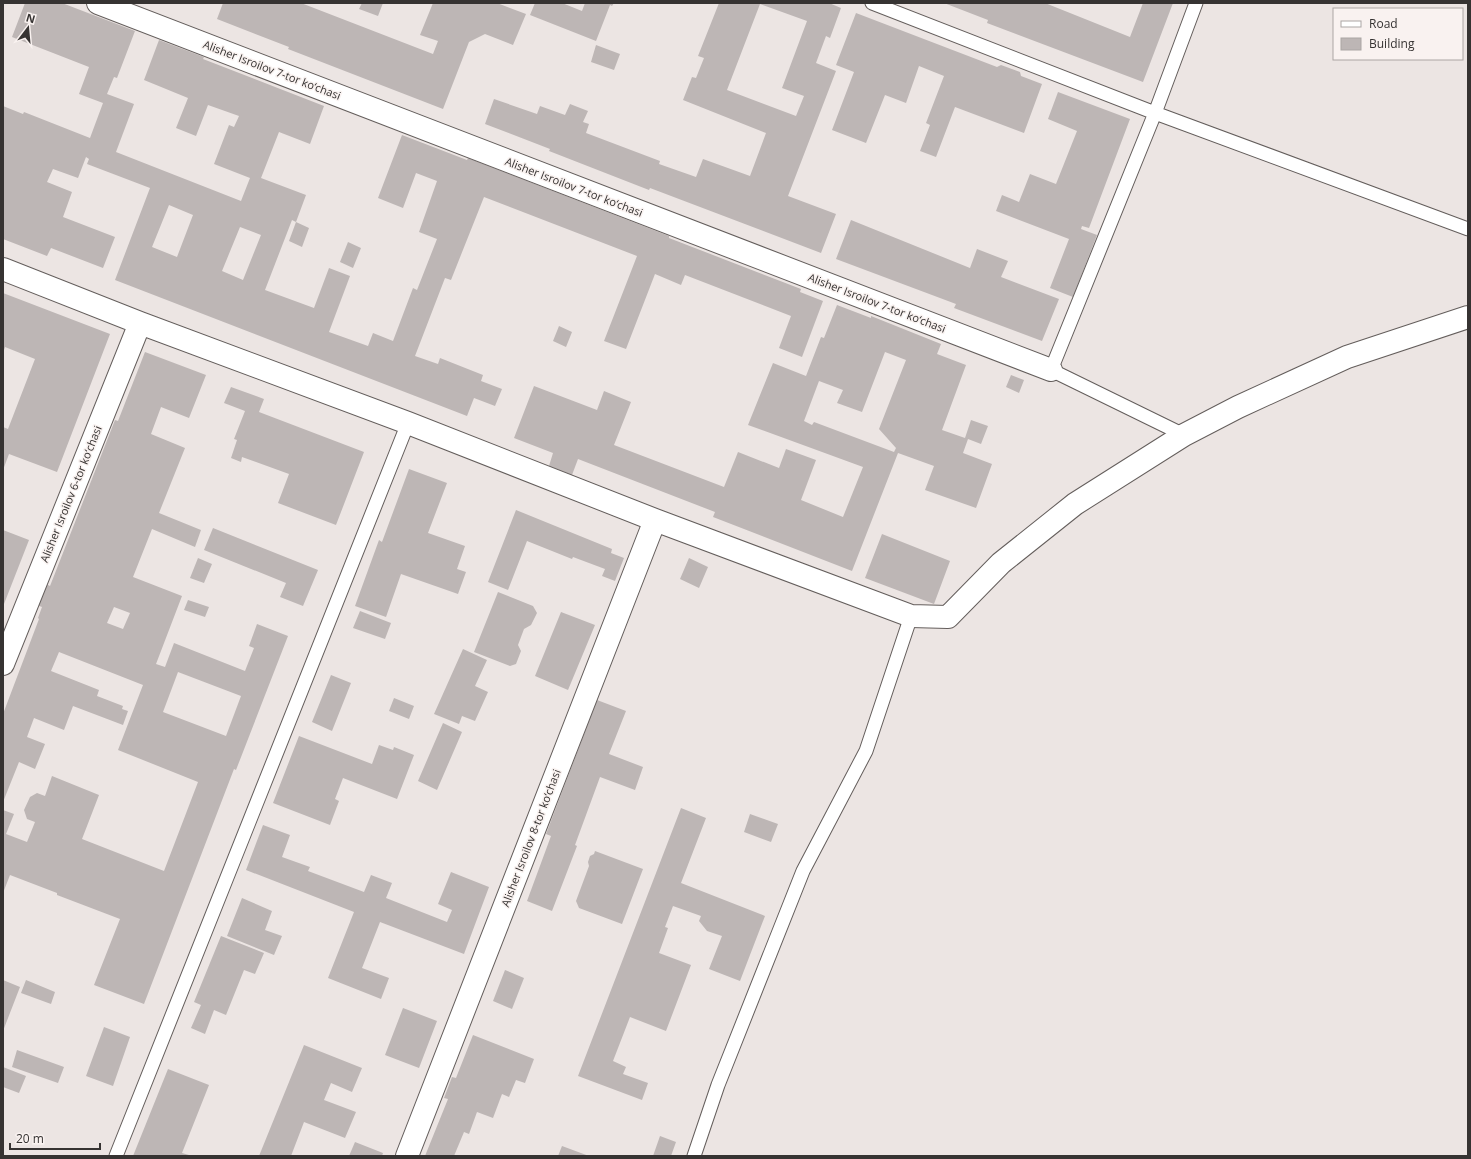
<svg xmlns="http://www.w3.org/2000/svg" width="1471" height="1159" font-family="'Open Sans',sans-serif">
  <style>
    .building { fill: #bdb6b5; fill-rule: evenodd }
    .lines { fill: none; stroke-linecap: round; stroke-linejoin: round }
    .lane-casing { stroke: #645e5c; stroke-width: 15 }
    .street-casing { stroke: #645e5c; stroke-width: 24 }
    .lane { stroke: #fff; stroke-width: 13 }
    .street { stroke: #fff; stroke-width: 22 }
    .labels { text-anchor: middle; stroke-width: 3; stroke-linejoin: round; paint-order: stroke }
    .street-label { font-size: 11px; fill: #363332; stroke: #f9f2f0 }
  </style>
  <rect width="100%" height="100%" fill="#ece5e3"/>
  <path class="building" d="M25,3H62L135,31L117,78L114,77L107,94L134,104L116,152L241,201L250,178L214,164L229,125L234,127L239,116L208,105L196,136L176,128L188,98L144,80L159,40L204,57L203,59L324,106L310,144L279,132L261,178L306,195L296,222L292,220L265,290L314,308L329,268L350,276L329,332L368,346L373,333L393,341L413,288L417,290L437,239L419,232L437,181L416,173L403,208L378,198L402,135L467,160L468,158L669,236V238L801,289L800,292L823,301L802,357L779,348L791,316L685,275L681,285L655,274L626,349L604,341L637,256L484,197L451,280L445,278L415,356L438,364L440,358L483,375L481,381L502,389L495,406L474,398L467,416L115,280L150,188L87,164L89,159L86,157L78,178L53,169L47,182L72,192L63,217L115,237L103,268L51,248L47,256L3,239V106L23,114L24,112L90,138L103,103L79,94L89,67L12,37ZM169,205L193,215L177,257L152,247ZM240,227L261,235L243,280L222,271Z
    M223,3H301L433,54L438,41L420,35L433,3H497L526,14L513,45L485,34L469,42L443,109L288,49L289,47L217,19Z
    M362,3H383L378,16L359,9Z
    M535,3H562L582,11L585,3H614L612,6L610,5L596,41L530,15Z
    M719,3H829L841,8L830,38L826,36L816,63L836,71L788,196L836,214L821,253L650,188L649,190L549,151L550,149L485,124L494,99L537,114L540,106L565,115L570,104L588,111L583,122L589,124L586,133L660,161L659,164L696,177L703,159L750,176L766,133L683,100L692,77L696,78L704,58L698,56ZM760,4L807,21L782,88L804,96L796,116L727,90Z
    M944,3H1045L1130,37L1143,3H1173L1143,82L987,23L988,20Z
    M856,13L997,67L1001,65L1020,72L1021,76L1042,84L1024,133L955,107L936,157L920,151L930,125L926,123L944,76L919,66L906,103L885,95L866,143L832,130L854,72L836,65Z
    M596,45L620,54L614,70L591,62Z
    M1058,92L1130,119L1089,228L1082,226L1081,229L1097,235L1073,297L1050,288L1069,239L996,211L1002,195L1019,202L1030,174L1056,184L1077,131L1048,119Z
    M851,220L970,268L977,249L1008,261L1001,277L1059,299L1042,341L954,308L956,304L836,259Z
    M296,222L309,228L302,247L289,241Z
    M348,242L361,248L353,268L340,262Z
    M3,293L110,334L57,472L9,454L3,470V427L8,429L35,359L5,347L3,353Z
    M837,305L871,318V316L941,344L937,354L966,365L942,430L965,438L971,420L988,426L981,444L968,439L963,453L992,464L976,508L925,490L934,466L898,453L852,571L713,517L715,512L578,459L572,475L549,466L553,453L514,438L534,386L597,410L604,391L631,402L614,445L724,487L738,452L779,468L786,449L816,460L801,500L843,517L863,467L748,425L773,363L806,376L821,337L824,338ZM885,352L906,360L879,429L896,448L894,452L814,422L812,425L804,421L819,381L843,390L837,403L862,412Z
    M559,326L572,332L566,347L553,341Z
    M145,352L206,375L189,418L161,407L151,434L185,448L159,513L201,530L195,547L152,529L133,577L182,596L156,664L165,667L174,643L245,671L254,648L249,646L257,624L288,636L236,770L234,769L144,1004L94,985L120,919L57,895V893L10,875L3,893V810L14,814L6,834L27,842L35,822L27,819L24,810L30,797L37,793L45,796L52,776L99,795L82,839L164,871L198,782L118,750L143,685L59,652L51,671L99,690L97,696L123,706L122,709L128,711L123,725L73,706L64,730L34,718L27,737L45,744L35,769L19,762L3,802V714L39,619L38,618L42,607L34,604L42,582L50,586L115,420L118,421ZM114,607L130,613L123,629L107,623ZM178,672L241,696L226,736L163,712Z
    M1011,375L1024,380L1019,393L1006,387Z
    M231,387L264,399L259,412L364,452L336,525L278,503L289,474L242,457L241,462L231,458L237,440L234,439L245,411L224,403Z
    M409,469L447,483L428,533L465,546L457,569L466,572L458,594L401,574L386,617L355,606L379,540L382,542Z
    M516,510L612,549L611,553L624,558L615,581L602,576L605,569L573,557L572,559L527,541L508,590L488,582Z
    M213,528L318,570L303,606L280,597L286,583L204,550Z
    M3,530L29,540L4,604L3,603Z
    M882,534L950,561L934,604L865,578Z
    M198,558L212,564L204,583L190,578Z
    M689,558L708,567L699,588L680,579Z
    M498,592L533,606L537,613L531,625L524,629L518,645L521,651L516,664L510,666L474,652Z
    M188,600L209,607L205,617L184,610Z
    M360,611L391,623L385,639L353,628Z
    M561,612L595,625L568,690L535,676Z
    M463,649L487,660L475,686L488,692L475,721L462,716L459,724L434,714Z
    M331,675L351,683L332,731L312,722Z
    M394,698L414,706L409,719L389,711Z
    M597,700L626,711L609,754L643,767L635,790L600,777L575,845L577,846L552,911L527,901L551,836L546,834Z
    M443,723L462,732L437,790L418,781Z
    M299,736L372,764L379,745L393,750L394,747L414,755L397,799L343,778L335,799L339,801L330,825L273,803Z
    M681,808L706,818L681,883L765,916L740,981L709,969L722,936L707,931L699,921L701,916L673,906L665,927L668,928L659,953L691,965L666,1031L630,1017L613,1061L626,1067L623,1074L648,1083L642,1100L578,1076Z
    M750,814L778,824L771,842L744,832Z
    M263,825L290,835L282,857L310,867L308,871L364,892L371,875L392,883L386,898L447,922L452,910L438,904L451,872L489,887L464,954L380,922L362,968L389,978L381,999L328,978L354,912L246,870Z
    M595,851L643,869L622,924L579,908L576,901L589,866L588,862L590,856L594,854Z
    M242,898L272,911L265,930L282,936L274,955L227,936Z
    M221,936L264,953L255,974L244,970L226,1015L214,1010L205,1034L191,1028L201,1005L194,1002Z
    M505,970L524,978L512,1009L493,1001Z
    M3,980L20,987L3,1031Z
    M26,980L55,992L51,1004L21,993Z
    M403,1008L437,1021L419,1068L385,1055Z
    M104,1027L130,1037L113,1086L86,1076Z
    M473,1035L534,1059L525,1083L516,1080L509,1097L502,1094L493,1118L477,1112L469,1134L464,1132L454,1156H425L448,1099L444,1098L452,1077L456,1078Z
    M304,1045L362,1068L352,1092L331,1083L324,1100L356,1112L345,1138L304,1122L291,1156H259Z
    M17,1050L64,1067L58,1083L12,1067Z
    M3,1067L26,1076L19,1093L3,1087Z
    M168,1069L209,1085L182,1153L189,1155L188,1156H133Z
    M660,1136L676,1142L671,1156H653Z
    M355,1142L383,1153L382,1156H349Z
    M562,1146L589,1156H558Z"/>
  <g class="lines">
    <defs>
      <path id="lane" d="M872,3L1155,113L1468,229
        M1184,435L1051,370L1155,113L1196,3
        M116,1156L408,423
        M694,1156L718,1085L803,871L866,751L911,616"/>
      <path id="street" d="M98,3L1051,370
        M3,269L140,323L408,423L655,520L911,616L948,617L1001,563L1075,504L1184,435L1238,407L1347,357L1468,317
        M3,664L140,323
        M407,1156L655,520"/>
    </defs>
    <use href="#lane" class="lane-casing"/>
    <use href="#street" class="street-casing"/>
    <use href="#lane" class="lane"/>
    <use href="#street" class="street"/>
  </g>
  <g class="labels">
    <g class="street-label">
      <text transform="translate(272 70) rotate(21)" y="4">Alisher Isroilov 7-tor ko‘chasi</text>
      <text transform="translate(574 187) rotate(21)" y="4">Alisher Isroilov 7-tor ko‘chasi</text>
      <text transform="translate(877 303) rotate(21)" y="4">Alisher Isroilov 7-tor ko‘chasi</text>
      <text transform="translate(71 494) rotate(-68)" y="4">Alisher Isroilov 6-tor ko‘chasi</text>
      <text transform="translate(531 838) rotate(-69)" y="4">Alisher Isroilov 8-tor ko‘chasi</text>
    </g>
  </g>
  <rect width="1471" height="1159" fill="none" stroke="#363332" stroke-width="8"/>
  <rect x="1333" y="8" width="130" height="52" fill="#f9f2f0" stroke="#aba6a4"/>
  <rect x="1341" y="21" width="20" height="6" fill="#ffffff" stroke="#aba6a4"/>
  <text x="1369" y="28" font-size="12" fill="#363332">Road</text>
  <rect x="1341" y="38" width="20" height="12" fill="#bdb6b5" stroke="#aba6a4"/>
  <text x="1369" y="48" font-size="12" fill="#363332">Building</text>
  <g transform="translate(28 28) rotate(16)" stroke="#f9f2f0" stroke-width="3" paint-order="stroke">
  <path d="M0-3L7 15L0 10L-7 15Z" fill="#363332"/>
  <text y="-6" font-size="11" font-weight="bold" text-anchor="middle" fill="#363332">N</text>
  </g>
  <path d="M10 1143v6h90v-6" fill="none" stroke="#363332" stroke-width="2"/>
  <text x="16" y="1143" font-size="12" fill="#363332" stroke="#f9f2f0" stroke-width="3" paint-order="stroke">20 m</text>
</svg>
